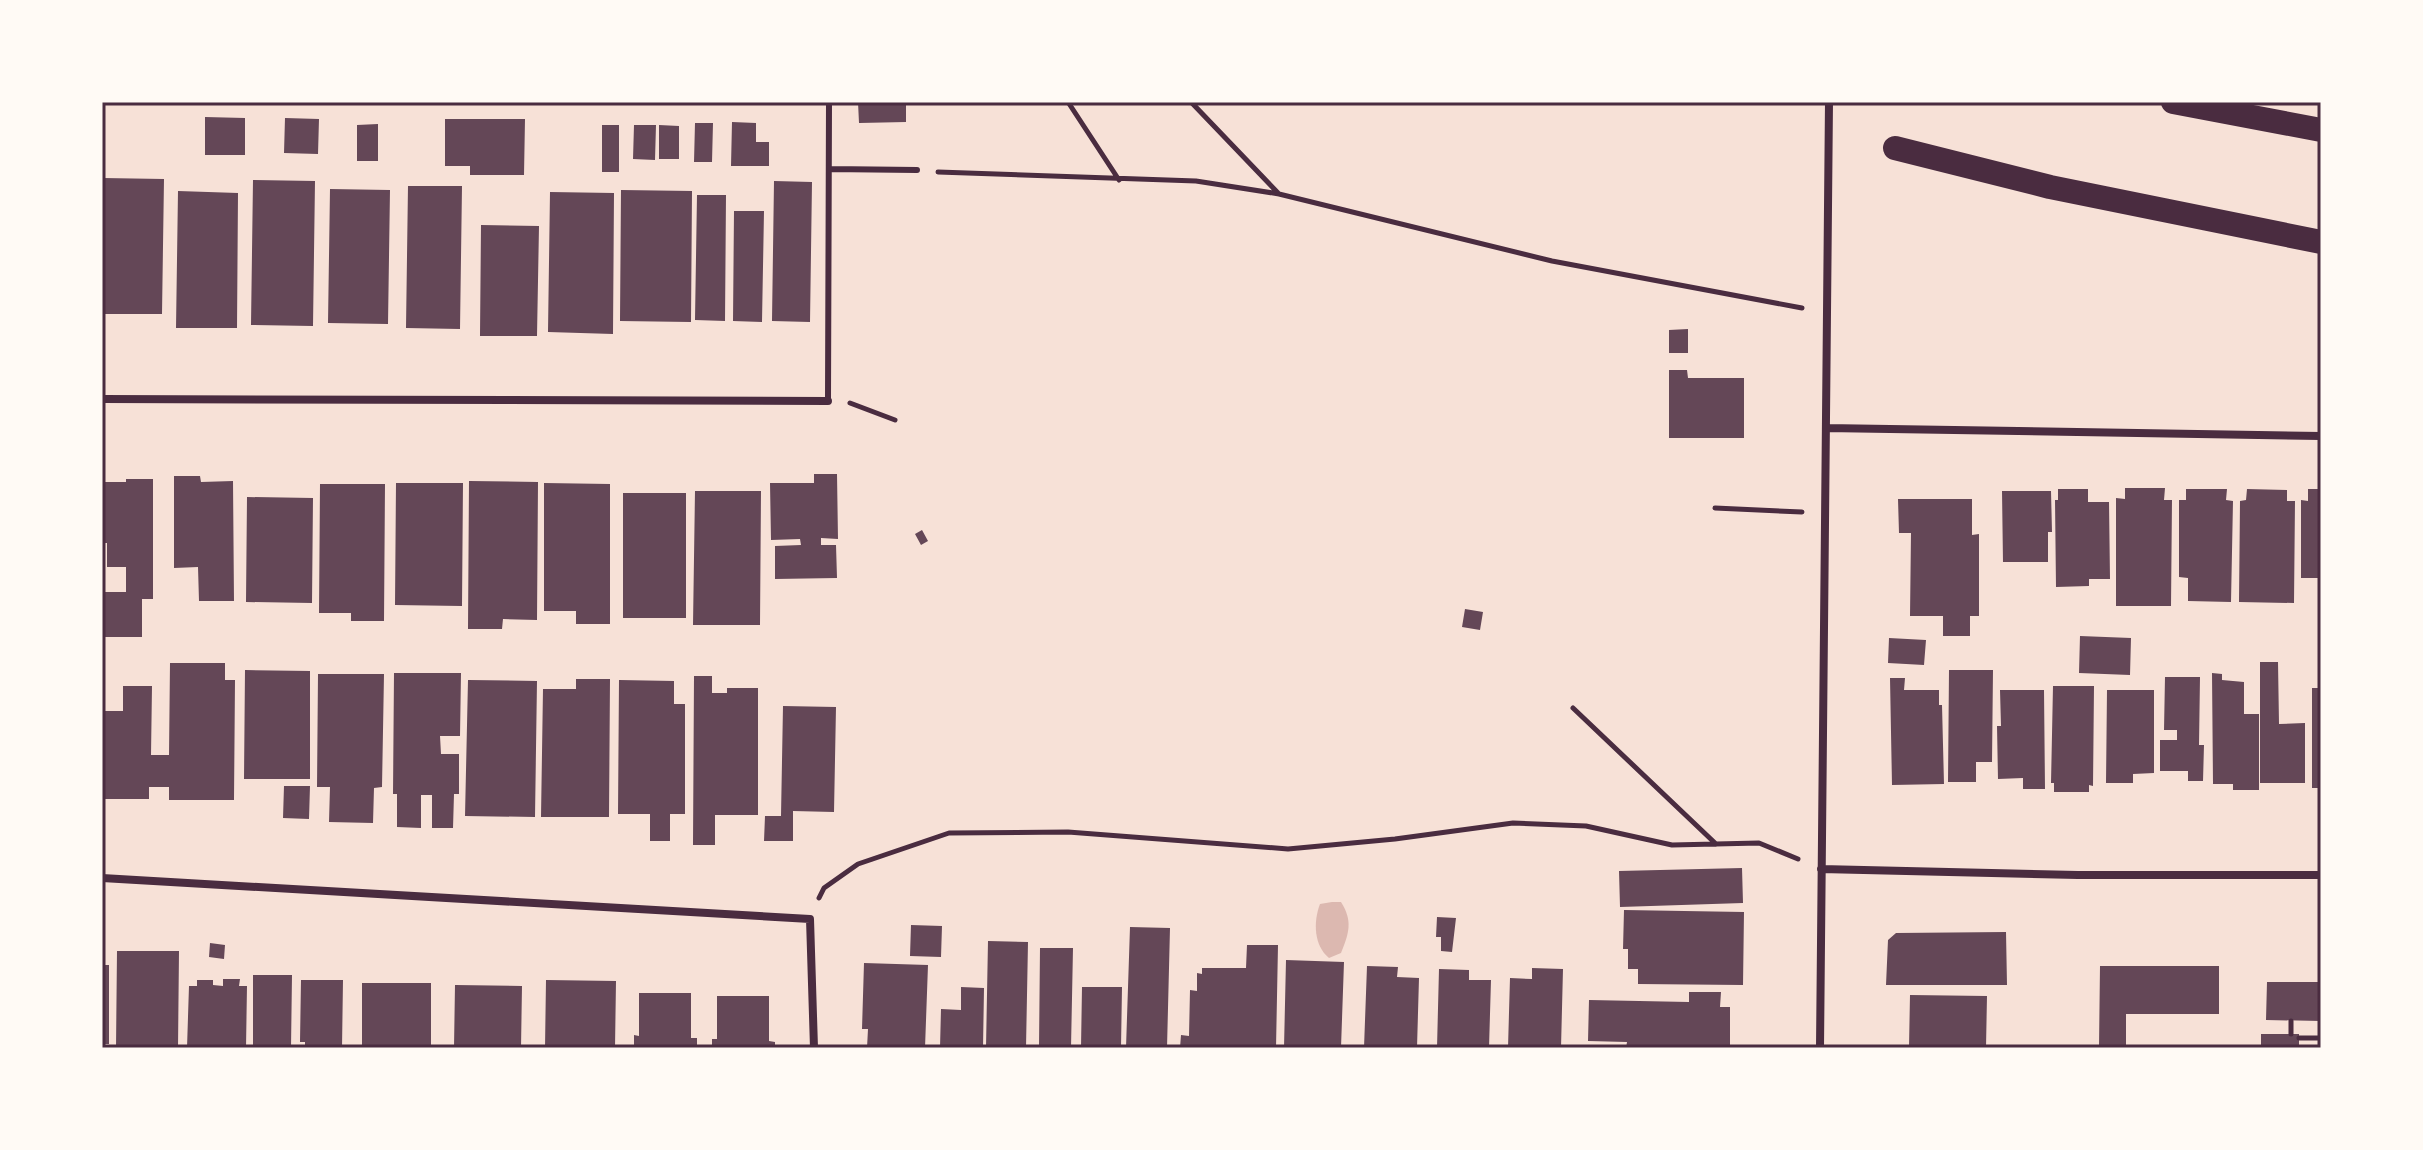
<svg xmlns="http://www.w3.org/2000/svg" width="2423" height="1150" font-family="Commissioner,sans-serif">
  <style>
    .water { fill: #dcb8b0 }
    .building { fill: #644757 }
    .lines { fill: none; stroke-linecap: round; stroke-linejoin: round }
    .path { stroke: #4a2c40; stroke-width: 5 }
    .service { stroke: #4a2c40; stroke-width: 6 }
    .minor { stroke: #4a2c40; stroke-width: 8 }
    .motorway { stroke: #4a2c40; stroke-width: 24 }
    .neatline { fill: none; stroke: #4a2c40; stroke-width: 3 }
  </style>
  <rect width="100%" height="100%" fill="#f7e1d7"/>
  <path class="water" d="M1332,902H1341C1353,921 1349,933 1341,953L1329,958C1314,946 1313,922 1320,904Z"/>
  <path class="building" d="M858,102H906V122L859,123Z
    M205,117L245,118V155H205Z
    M285,118L319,119L318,154L284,153Z
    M445,119H525L524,175H470V166H445Z
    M732,122L756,123V142H769V166H731Z
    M695,123H713L712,162H694Z
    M378,124V161H357V125Z
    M602,125H619V172H602Z
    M634,125H656L655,160L633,159Z
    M659,125L679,126V159H659Z
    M103,178L164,179L162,314H102Z
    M253,180L315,181L313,326L251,325Z
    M774,181L812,182L810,322L772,321Z
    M408,186H462L460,329L406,328Z
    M330,189L390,190L388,324L328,323Z
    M621,190L692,191L691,322L620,321Z
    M178,191L238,193L237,328H176Z
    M550,192L614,193L613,334L548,332Z
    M697,195H726L725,321L695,320Z
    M734,211H764L762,322L733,321Z
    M481,225L539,226L537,336H480Z
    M1688,329V353H1669V330Z
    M1669,370H1687L1688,378H1744V438H1669Z
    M814,474H837L838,539L821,538V545H836L837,578L775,579V546L801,545L800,539L771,540L770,483H814Z
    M174,476H200L201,482L233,481L234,601H199L198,567L174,568Z
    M126,479H153V599H142V637H102V592H126V567H107V543H102V482H126Z
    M469,481L538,482L537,620L503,619L502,629H468Z
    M396,483H463L462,606L395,605Z
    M544,483L610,484V624H576V611H544Z
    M320,484H385L384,621H351V613H319Z
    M2125,488H2165L2164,500H2172L2171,606H2116V498L2125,499Z
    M2058,489H2088V502H2109L2110,579H2089V586L2056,587L2055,500H2058Z
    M2186,489H2227L2226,500L2233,501L2231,602L2188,601V578L2179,577V500H2186Z
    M2247,489L2287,490V501H2295L2294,603L2239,602L2240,501L2246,500Z
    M2308,489H2321V578H2301V500L2308,501Z
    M695,491H761L760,625H693Z
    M2002,491H2051L2052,532H2048V562H2003Z
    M623,493H686V618H623Z
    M247,497L313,498L312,603L246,602Z
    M1898,499H1972V535L1979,534V616H1970V636H1943V616H1910L1911,533H1899Z
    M922,530L928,541L921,545L915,534Z
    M1465,609L1483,612L1480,630L1462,627Z
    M2080,636L2131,638L2130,675L2079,673Z
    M1889,638L1926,640L1924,665L1888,663Z
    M2260,662H2278L2279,724L2305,723V783H2260Z
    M170,663H225V680H235L234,800H169V787H149V799H102V711H123V686H152L151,755H169Z
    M245,670L310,671V779H244Z
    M1949,670H1993L1992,762H1976V782H1948Z
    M394,673H461L460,736H440L441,754H459V794H454L453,828H432V795H421V828L397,827V794H393Z
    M2212,673L2222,674V680L2244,682V714H2259V790H2233V784H2213Z
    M318,674H384L382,787L374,788L373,823L329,822L330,787H317Z
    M694,676H712V693H727V688H758V815H715V845H693Z
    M2165,677H2200L2199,745H2204L2203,781H2188V771H2160V740H2177V730H2164Z
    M1890,678H1905L1904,690H1939V705H1942L1944,784L1892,785Z
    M576,679H610L609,817H541L543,689H576Z
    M468,680L537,681L535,817L465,816Z
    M619,680L674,681V704H685V814H670V841H650V814H618Z
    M2053,686H2094L2093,786L2089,785V792H2054V783H2051Z
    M2312,688H2321V788H2312Z
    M2000,690H2044L2045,789H2023V778L1998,779L1997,726H2001Z
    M2107,690H2154V773L2133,774V783H2106Z
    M783,706L836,707L834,812L793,811V841H764L765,816H781Z
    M284,786H310L309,819L283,818Z
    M1742,868L1743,903L1620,907L1619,871Z
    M1624,910L1744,912L1743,985L1638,984V969H1628V949H1623Z
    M1437,917L1456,918L1452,952L1441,951V937H1436Z
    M911,925L942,926L941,957L910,956Z
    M1130,927L1170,928L1167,1048H1126Z
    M2006,932L2007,985H1886L1888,940L1896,933Z
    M988,941L1028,942L1026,1048H986Z
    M210,943L225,945L224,959L209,957Z
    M1247,945H1278L1276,1048H1180L1181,1035L1189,1036L1190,990L1197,991V973L1202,974V968H1246Z
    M1040,948H1073L1071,1048H1039Z
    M117,951H179L178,1048H116Z
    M1286,960L1344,962L1341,1048H1284Z
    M864,963L928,965L925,1048H867L868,1029H862Z
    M102,965H109V1044H102Z
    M1367,966L1398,967L1397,977L1419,978L1417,1048H1364Z
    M2100,966H2219V1014H2126V1048H2099Z
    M1532,968L1563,969L1561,1048H1508L1510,978L1532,979Z
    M1439,969L1469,970V980H1491L1489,1048H1437Z
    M253,975H292L291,1048H253Z
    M223,979H240L239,986H247L246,1048H187L189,986H197V980H213V985L223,986Z
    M301,980H343L342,1048H305V1042H300Z
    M546,980L616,981L615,1048H545Z
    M2267,982H2321V1021L2266,1020Z
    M362,983H431V1048H362Z
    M455,985L522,986L521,1048H454Z
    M961,987L984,988L983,1048H940L941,1009L961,1010Z
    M1082,987H1122L1121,1048H1081Z
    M1689,992H1721L1720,1007H1730V1046L1720,1045V1048H1626L1627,1042L1588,1041L1589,1000L1689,1002Z
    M639,993H691V1038H697V1048H634V1035L639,1036Z
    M1910,995L1987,996L1986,1048H1909Z
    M717,996H769V1041L775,1042V1048H712V1039H717Z
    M2261,1034H2299V1048H2261Z"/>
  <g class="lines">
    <path class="path" d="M1068,102L1119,180
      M1191,102L1278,193
      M938,172L1196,181L1279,194L1552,261L1802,308
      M850,403L895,420
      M1715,508L1802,512
      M1573,708L1716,844
      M819,898L824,888L858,864L949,833L1068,832L1288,849L1395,839L1513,823L1586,826L1672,845L1759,843L1798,859
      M2291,1021V1034
      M2299,1038H2321"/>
    <path class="service" d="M793,102H829
      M829,169L917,170
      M828,401L829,102"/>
    <path class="minor" d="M102,399L828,401
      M1826,428L2321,436
      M1821,869L2078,875H2321
      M102,878L810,919L814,1048
      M1820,1048L1829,102"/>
    <path class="motorway" d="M2173,102L2321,130
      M1895,148L2050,187L2321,242"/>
  </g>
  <rect width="2423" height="1150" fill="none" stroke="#fffaf5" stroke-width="208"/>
  <rect x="104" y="104" width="2215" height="942" class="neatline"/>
</svg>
